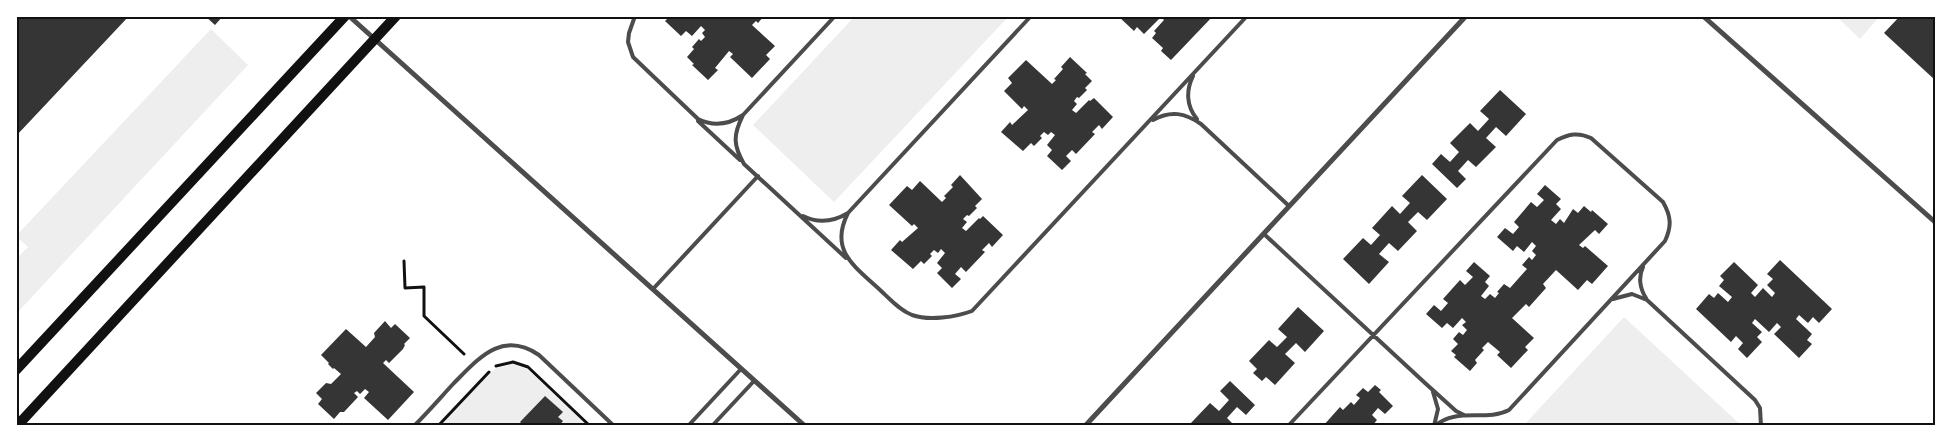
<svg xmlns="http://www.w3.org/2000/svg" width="1951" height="442" font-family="Montserrat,sans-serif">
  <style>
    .green { fill: #eee }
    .building { fill: #353535 }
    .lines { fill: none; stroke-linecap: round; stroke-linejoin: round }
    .path { stroke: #111; stroke-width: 3 }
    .service { stroke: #4c4c4c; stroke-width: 4 }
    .minor { stroke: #4c4c4c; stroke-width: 5 }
    .secondary { stroke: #111; stroke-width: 10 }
    .neatline { fill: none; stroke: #111; stroke-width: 2 }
  </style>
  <rect width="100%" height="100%" fill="#fff"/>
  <path class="green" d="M855,16H1009L834,202L753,125Z
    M1836,16H1880L1860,39Z
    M211,29L248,65L16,314V259L28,247L16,236Z
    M1624,317L1742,426H1523Z
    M513,364L527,369L588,426H559L558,417L562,412L545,396L520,422L524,426H439L491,372L497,368Z"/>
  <path class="building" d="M19,16H129L16,136V19Z
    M205,16H223L215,25Z
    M670,16H764L758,23L756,21L752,25L775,46L766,55L770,59L752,78L730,57L733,54L729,51L715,68L718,70L708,80L692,65L694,64L687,57L694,49L692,47L699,39L701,41L705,37L702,33L705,30L701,26L692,36L686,31L681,36L665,21Z
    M1118,16H1213L1171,60L1161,51L1163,48L1152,38L1156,33L1154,31L1164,20L1161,17L1144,34L1137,27L1134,31Z
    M1900,16H1935V80L1884,33Z
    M1070,57L1087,73L1085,74L1092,81L1085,88L1087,90L1079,98L1077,97L1074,101L1077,104L1072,110L1076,113L1089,100L1090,101L1094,98L1113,117L1102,129L1099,125L1092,132L1095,134L1076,154L1072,150L1066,156L1071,161L1062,170L1047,156L1052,150L1047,145L1055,135L1051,132L1048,135L1044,132L1040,136L1042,138L1034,146L1031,143L1023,151L1001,132L1010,122L1012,125L1028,110L1024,106L1022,109L1004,91L1012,83L1008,78L1026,60L1052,84L1056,80L1054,79L1063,69L1061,67Z
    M1500,90L1526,114L1506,136L1496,127L1486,138L1496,147L1476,167L1468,160L1458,171L1466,179L1457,188L1432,164L1441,154L1450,162L1459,152L1450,143L1470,123L1478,131L1489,119L1480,111Z
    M960,175L982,199L975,206L977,208L969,216L967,215L963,219L967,222L962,228L966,231L979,218L980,219L983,216L1003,235L992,247L989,243L982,250L985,252L966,272L961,267L955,274L961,279L952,288L937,273L942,268L937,263L945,253L941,249L938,253L934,250L930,254L932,256L924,264L921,261L913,269L891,250L900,240L902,242L918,228L914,224L912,226L889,205L907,186L912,190L920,181L942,202L946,198L944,196L953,187L951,185Z
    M1422,175L1447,199L1427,220L1418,212L1408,222L1417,231L1398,251L1389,243L1379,254L1389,262L1369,284L1343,259L1363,238L1371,245L1380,235L1372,228L1392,206L1400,214L1410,203L1402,196Z
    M1545,185L1561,199L1556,204L1561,209L1551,220L1556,224L1560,219L1564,223L1573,209L1578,213L1584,206L1591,212L1592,210L1608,224L1599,234L1595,230L1579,245L1583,248L1585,246L1608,266L1592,284L1587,280L1578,290L1556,270L1543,284L1546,288L1529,307L1526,304L1512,318L1534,338L1525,347L1528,350L1511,368L1497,355L1500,352L1488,342L1482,348L1484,350L1475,360L1477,363L1470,371L1454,357L1456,355L1451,351L1458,344L1453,339L1459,332L1463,335L1467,330L1462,325L1466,322L1462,318L1453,328L1447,323L1442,328L1426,314L1434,305L1441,311L1448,303L1443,299L1460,280L1465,285L1473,277L1466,271L1474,262L1490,276L1485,282L1489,286L1481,296L1485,299L1490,294L1495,298L1499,293L1497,292L1504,284L1510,288L1527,269L1522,265L1529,257L1532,260L1536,255L1532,251L1536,246L1532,242L1524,252L1517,246L1513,251L1497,237L1505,228L1513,234L1519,227L1514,222L1531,202L1537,207L1544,200L1537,194Z
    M1780,260L1832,309L1819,323L1813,317L1808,323L1799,315L1796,319L1812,334L1807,340L1812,344L1799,358L1774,334L1781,327L1777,323L1769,332L1755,319L1752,323L1762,332L1757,337L1762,342L1747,358L1738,349L1743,343L1736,336L1731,342L1696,309L1709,294L1714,298L1718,293L1728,302L1732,297L1719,286L1724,280L1720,276L1734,262L1758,285L1751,293L1755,297L1763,288L1772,297L1775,293L1767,285L1773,279L1767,274Z
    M1298,307L1324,331L1305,352L1296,343L1285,354L1295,363L1275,385L1266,377L1262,381L1253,373L1257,369L1249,361L1269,340L1277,347L1287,337L1278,329Z
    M385,321L391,328L395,324L410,338L404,344L405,345L403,349L389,363L386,360L383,363L414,392L388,420L364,398L369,392L365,389L360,394L357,391L354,393L358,397L344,412H340L334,419L318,404L322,399L316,393L326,383L331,384L341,374L334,368L333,369L328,364L329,363L321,355L346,329L366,347L375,337L374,333Z
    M1230,381L1255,405L1246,415L1237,407L1227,418L1235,426H1194L1191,423L1210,403L1219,411L1229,400L1220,391Z
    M1375,385L1381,390L1379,392L1393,406L1385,414L1378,408L1372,415L1377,420L1372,426H1323L1340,407L1343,410L1351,402L1354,405L1360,398L1356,395L1363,388L1368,392Z
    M545,396L563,412L558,417L563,421L559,426H524L520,422Z"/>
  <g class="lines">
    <path class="path" d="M404,261L405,288L424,287V316L464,354
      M496,366L513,362L528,367L590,426
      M438,426L489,372"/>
    <path class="service" d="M635,16L629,33L628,42L633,57L698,119C714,127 728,125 743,115L835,16
      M1031,16L848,213C829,250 854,266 879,289C889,298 899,310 912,315C929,321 956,317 972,311L1247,16
      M1193,76C1186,90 1186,106 1197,119
      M743,115C733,135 733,145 744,164L846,258
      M1153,120C1171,110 1185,113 1201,124L1289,206
      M698,121L740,160
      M803,216C819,224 833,222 848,213
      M1264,234L1425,383L1456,411L1464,415
      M1643,267C1638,277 1640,289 1646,298
      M653,289L758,176
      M1613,299L1632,294L1647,300L1755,400L1760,408L1761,426
      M1433,392L1438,409L1434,426
      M414,426C428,412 441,397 454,383C479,358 502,330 539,355L614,426
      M688,426L741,369
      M712,426L754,381
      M1288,426L1557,140C1569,134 1578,132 1591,138L1663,202C1671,216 1672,226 1665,241L1509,410C1486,422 1456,407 1435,426"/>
    <path class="minor" d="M349,16L805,426
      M1703,16L1935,222
      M1085,426L1466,16"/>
    <path class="secondary" d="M16,370L345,16
      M17,426L396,16"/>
  </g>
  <rect width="1951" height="442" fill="none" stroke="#ffffff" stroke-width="35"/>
  <rect x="18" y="18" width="1916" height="406" class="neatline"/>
</svg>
